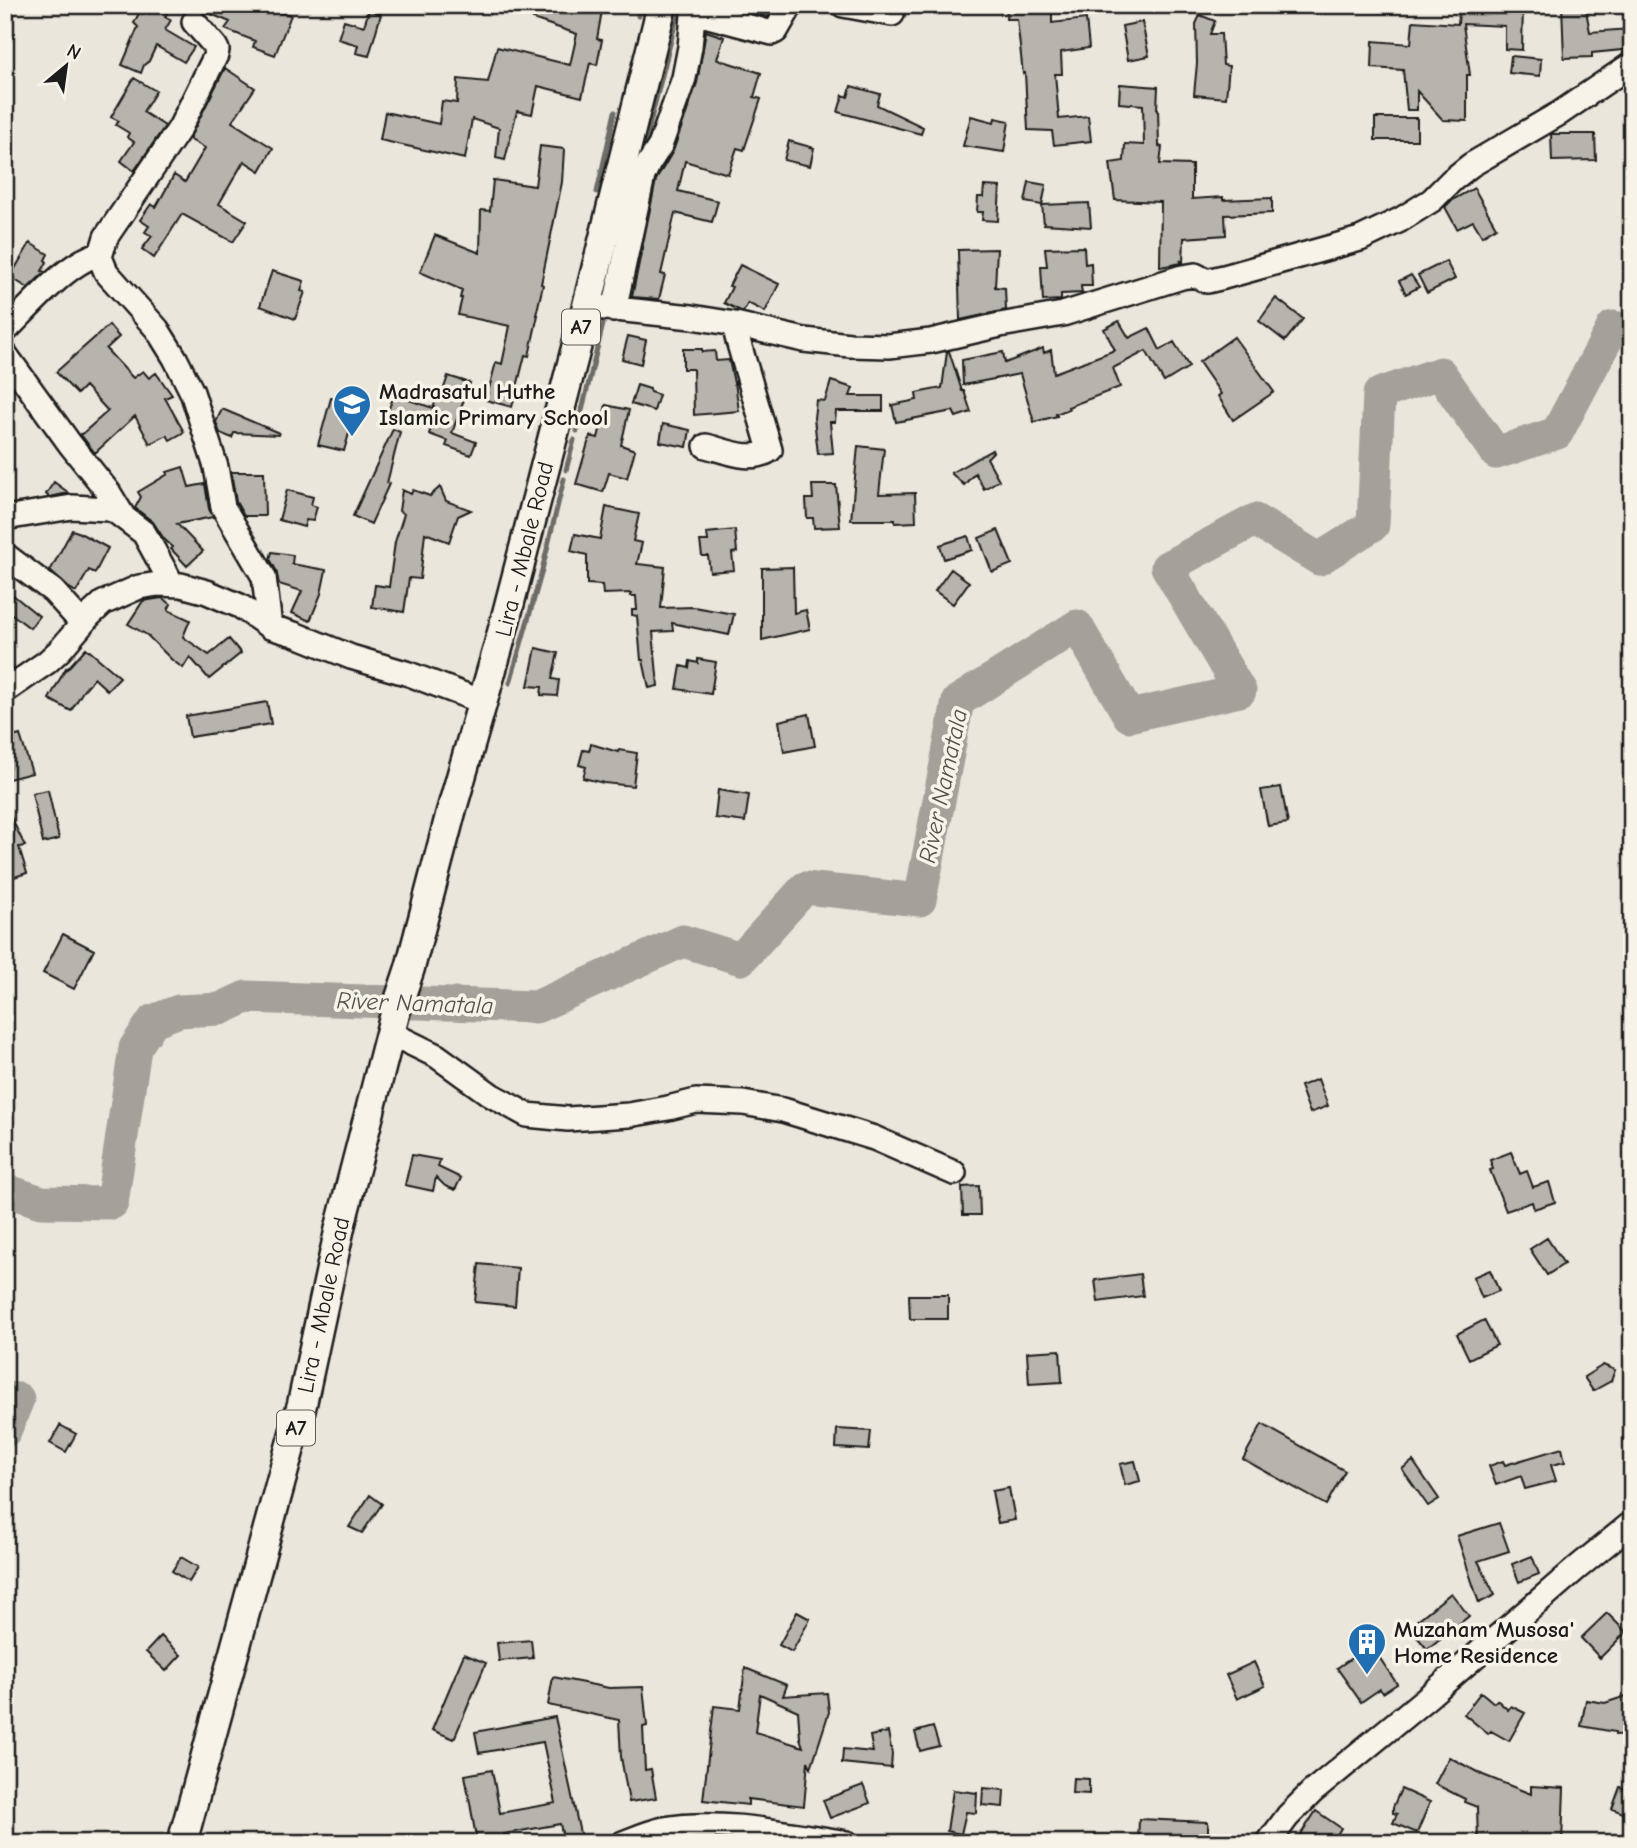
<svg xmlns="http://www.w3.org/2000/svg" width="1637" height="1848" font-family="'Comic Neue',sans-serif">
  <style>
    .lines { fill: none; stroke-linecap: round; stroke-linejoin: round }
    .stream { stroke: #6d6c68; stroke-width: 5 }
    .river { stroke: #a3a19a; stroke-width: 33 }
    .building { fill: #b6b4ac; stroke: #1c1c1c; stroke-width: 2; fill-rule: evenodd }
    .minor-casing { stroke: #1c1c1c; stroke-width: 28 }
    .major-casing { stroke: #1c1c1c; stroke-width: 33 }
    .minor { stroke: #f7f3e8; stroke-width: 23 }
    .major { stroke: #f7f3e8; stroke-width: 28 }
    .labels { text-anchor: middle; stroke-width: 7; stroke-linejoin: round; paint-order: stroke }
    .shield { fill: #f7f3e8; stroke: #5e5c59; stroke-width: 2 }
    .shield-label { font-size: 21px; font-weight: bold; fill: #1c1c1c }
    .poi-label { font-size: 23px; font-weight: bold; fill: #1c1c1c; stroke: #f7f3e8; text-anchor: start }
    .street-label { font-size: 23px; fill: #1c1c1c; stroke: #f7f3e8 }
    .water-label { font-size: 24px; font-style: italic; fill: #52514e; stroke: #f7f3e8 }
  </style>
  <rect width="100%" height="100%" fill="#eae6dc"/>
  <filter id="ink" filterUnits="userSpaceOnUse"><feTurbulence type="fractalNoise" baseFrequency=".0143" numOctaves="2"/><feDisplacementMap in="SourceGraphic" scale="14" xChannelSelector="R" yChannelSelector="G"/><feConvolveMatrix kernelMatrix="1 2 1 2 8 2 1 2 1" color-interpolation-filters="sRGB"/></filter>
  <g filter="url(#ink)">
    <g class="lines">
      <path class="stream" d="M638,16L645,5
        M641,158L680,5
        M597,192L615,112
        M577,431L604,320
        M566,470L574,440
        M510,683L541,574L564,479"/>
      <path class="river" d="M5,1190L41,1202L112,1203L135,1048L153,1021L179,1011L220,1009L246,997L536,1007L683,941L741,959L805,888L920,900L958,701L1077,626L1129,716L1240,691L1167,567L1255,520L1319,559L1373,525L1379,394L1440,373L1496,453L1557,433L1613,327L1632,331
        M5,1398L18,1399L5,1431"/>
    </g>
    <path class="building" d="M143,5H171L165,17L171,20L165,30L194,47L184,62L156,46L149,61L144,65L141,73L122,65L138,27L134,23Z
      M190,5H260L259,8L291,15L275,55L253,47L255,41L225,29L230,22L199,9L190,7Z
      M537,5H555L576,13L578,5H603L597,39L602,40L597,65L590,63L582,97L538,86L532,114L517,111L505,160L496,158L499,128L472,119L465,159L380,140L385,112L439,124L442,101L457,103L458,79L488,82L497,47L570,65L577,34L533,19Z
      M727,5H775L768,17Z
      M1007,5H1052V23L1086,19L1089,48L1061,52L1062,74H1055L1059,119L1088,116L1091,141L1054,145L1052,131L1028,130L1025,73L1023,74L1017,19H1006Z
      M1505,5H1523L1522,50L1505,49V26L1463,24L1470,75H1467V121L1443,120L1417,91V110H1407L1403,70L1372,68L1373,41L1411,44L1413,21L1458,24L1459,10L1505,12Z
      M1562,5H1585L1590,32L1630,29L1632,49L1592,53V57L1564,58Z
      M369,10L381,14L369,56L356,53L358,45L338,39L344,20L364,26Z
      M1200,15L1215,21L1210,34H1221L1223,65L1229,66L1226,98L1194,95L1197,63L1196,24Z
      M1142,22L1149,56L1128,60L1122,26Z
      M706,31L724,37L717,59L761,73L754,97L761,99L744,150L737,148L728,174L685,161L678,191L718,201L712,222L675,213L661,274L665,275L659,299L632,297L656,180L673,151L697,83Z
      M1511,56L1541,59L1540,76L1509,73Z
      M225,68L255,88L232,122L273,148L260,171L244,161L219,204L247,221L233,242L182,214L154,258L142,249L152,236L145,232L149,226L140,220L151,204L156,207L174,175L185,182L205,148L189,139Z
      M134,78L156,91L143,112L165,126L134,171L121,161L134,142L127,137L129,133L116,125L119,121L111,117Z
      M1120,84L1158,87L1157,109H1158L1159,146L1162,147L1160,164L1192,165V199L1223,197V200L1272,198V213L1225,215L1226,235L1184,238L1183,263L1180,260L1182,263L1160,267L1161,202L1115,200L1110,163L1124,161L1125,144L1144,145L1143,105L1119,103Z
      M851,86L880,94L877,105L923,127L921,134L838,112L843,95L848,97Z
      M971,116L994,122L995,118L1009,121L1004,152L963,146Z
      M1375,118H1417V140H1375Z
      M1551,134H1595L1596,160L1552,161Z
      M789,141L814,148L810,166L784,160Z
      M540,146L564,149L562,182L541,284L543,285L536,315H538L529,356L525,355L512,407L486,400L496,362L502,364L510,326L458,315L462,298H460L462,290L420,272L435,235L480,253L481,210L490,211L493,180L535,186Z
      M1029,182L1046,185L1042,205L1089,203L1091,227L1044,224L1042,205L1025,202Z
      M984,186L1000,187L998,221L982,220L983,212H977L978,197H983Z
      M1474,188L1496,227L1482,236L1473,221L1457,229L1445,207L1452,200Z
      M30,243L48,254L45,260L47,262L42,271L45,272L28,288L10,277Z
      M1084,247L1085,264L1091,263L1092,286H1081L1082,293L1061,294V300L1043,301L1041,266H1047L1045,248Z
      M997,249L995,287L1005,288L1006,310L960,320L958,250Z
      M1446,261L1455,279L1427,293L1418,275Z
      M740,265L779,284L765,312L748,303L743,312L724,303L732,287L729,286Z
      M272,271L304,281L301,291L305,292L295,319L260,306Z
      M1411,275L1419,287L1406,294L1399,281Z
      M1276,298L1303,319L1285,341L1259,321Z
      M1119,321L1129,338L1149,328L1160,350L1174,342L1189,367L1164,382L1146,351L1113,368L1120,387L1068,407L1069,409L1056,414L1057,416L1034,422L1020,374L963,385L962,360L1003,352L1005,363L1043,348L1044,353L1051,350L1054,373L1115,350L1104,329Z
      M109,325L119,337L106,349L133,378L143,371L149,378L156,373L172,395L165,398L184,432L170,440L167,435L150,444L135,416L95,453L81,435L108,411L85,386L77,394L56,372Z
      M628,336L646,340L641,364L622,359Z
      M1234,337L1274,392L1233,420L1218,396L1221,394L1199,362Z
      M683,349H702V352L715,351L716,361L729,360L734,383L735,382L739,411L694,415L693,369H683Z
      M949,351L962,391H964L971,412L956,417L953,411L896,422L892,405L917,400L916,393L942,388L947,352Z
      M448,376L470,383L452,433L476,442L471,455L446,446L448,441L429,434L432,425L388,411L394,395L433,408L440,390L443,391Z
      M831,381L853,388L850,396H883V411H836L835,422H830L833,453L818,454L814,418L816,400L825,401Z
      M637,385L650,389V392L659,395L654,411L631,404Z
      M331,398L357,405L344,451L318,445Z
      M606,405L629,410L621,445L635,450L627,478L609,473L603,492L576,484L590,436L598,438Z
      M222,409L279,433V435L234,433L232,438L220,433L216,422Z
      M663,424L690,430L687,447L660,442Z
      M393,429L400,432L387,483L389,484L371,524L353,516Z
      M858,446L884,449L879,494L915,493L916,522L895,523V520H851Z
      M992,450L993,452L987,458L999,480L991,485L984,489L975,473L964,485L951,473Z
      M183,467L189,487L205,484L209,509L213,517L177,524L203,551L187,566L171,549L173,547L164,539L153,522L135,508L141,497L138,492L168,474L167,472Z
      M231,472H264L265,516H244L236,502Z
      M54,482L69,493L49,497L46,494Z
      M812,485H836L840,527L814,528L813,518H807L806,499H813Z
      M440,487L446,501L471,510L458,516L449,542L425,533L420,579L409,578L404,612L372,607L375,585L389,587L395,542L404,514L399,511L402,490L411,494L413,490L430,496Z
      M287,490L313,497L311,505L317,507L313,521L306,520L304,527L279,520Z
      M606,507L639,514L633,541L642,543L637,564L665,567L661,608L694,607L734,614L729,635L672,623L673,631L653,632L658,686L649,688L643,660H641L637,616L632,615V610H637L636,596H630L631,593L603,594L602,585L587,584V555L571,551L575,534L600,539Z
      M72,530L78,532L108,548L95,573L89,570L76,592L68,587L50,571Z
      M735,530L737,552L732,553L734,570L710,572L708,556H702L700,541H708L707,533Z
      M998,530L1012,564L992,572L979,538Z
      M968,536L972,550L944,559L940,545Z
      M272,552L293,555L292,564L326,570L321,594L310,621L292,613L302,591L279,584L276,570L270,559Z
      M793,567L794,613L806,610L810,629L762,640V568Z
      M951,569L969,582L953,604L935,591Z
      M13,595L39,616L30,628L5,609V605Z
      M162,598L171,604L168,610L190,620L183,637L209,655L229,639L241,653L209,679L190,657L183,668L172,660L147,635L128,624L143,601Z
      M86,648L120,677L107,690L94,678L83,691L71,711L49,699L66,668L67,669Z
      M536,648L558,653L552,679L559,680L557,696L541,695L542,687L528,686Z
      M698,659L716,662L711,694L677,689L681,666L689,668L690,661L698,663Z
      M267,702L271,724L190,737L186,716Z
      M809,714L815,746L784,752L779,721Z
      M20,735L32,773L5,780V739Z
      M591,744L618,752L619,750L637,753L633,786L604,783L583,778L586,767L579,765L583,750L589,751Z
      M1281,787L1288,823L1268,826L1261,790Z
      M48,790L59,839L43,843L32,793Z
      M718,790L749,795L745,822L715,818Z
      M5,809L9,813L25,846L19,847L27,873L11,878L5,859Z
      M63,934L94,950L74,989L43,973Z
      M1318,1079L1328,1106L1310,1113L1300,1086Z
      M1511,1152L1520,1174L1527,1171L1533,1187L1549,1182L1555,1202L1534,1209L1532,1202L1506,1211L1490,1170L1493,1169L1490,1160Z
      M412,1155L440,1160L438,1167L461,1178L455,1190L445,1186L436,1177L433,1191L405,1185Z
      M979,1186L980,1215H963L962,1187Z
      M1547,1238L1564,1264L1547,1275L1530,1249Z
      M479,1264L518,1268L515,1306L475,1302Z
      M1490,1270L1499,1291L1482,1298L1473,1277Z
      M1140,1274L1143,1296L1098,1302L1095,1280Z
      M909,1295H948V1319H910Z
      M1484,1320L1497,1345L1469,1359L1457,1334Z
      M1060,1350L1062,1382L1029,1384L1027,1352Z
      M1603,1365L1615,1370L1611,1381L1593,1391L1584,1377Z
      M1262,1424L1345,1471L1326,1505L1243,1459Z
      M60,1425L76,1434L66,1452L50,1443Z
      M837,1429L871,1431L869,1450L836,1448Z
      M1562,1448L1565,1462L1551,1465L1556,1481L1525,1489L1521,1476L1496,1485L1489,1466L1503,1461L1505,1465Z
      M1135,1461L1140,1481L1125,1485L1120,1464Z
      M1413,1461L1439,1499L1428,1506L1402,1469Z
      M1009,1488L1015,1520L998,1523L992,1491Z
      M370,1495L382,1504L362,1533L349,1527Z
      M1499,1523L1509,1551L1478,1561L1495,1595L1479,1603L1457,1536Z
      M1532,1556L1539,1574L1519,1582L1512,1564Z
      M181,1557L198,1567L189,1582L172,1571Z
      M1451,1593L1469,1616L1427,1649L1409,1627Z
      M797,1612L810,1619L792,1652L779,1645Z
      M1607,1613L1626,1632L1600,1658L1581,1638Z
      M161,1636L181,1655L166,1671L146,1652Z
      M531,1640L533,1658L499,1661L497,1643Z
      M1371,1645L1397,1684L1383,1693L1380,1689L1361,1702L1337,1668Z
      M464,1654L486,1663L454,1739L432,1730Z
      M1254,1662L1265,1686L1237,1699L1226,1675Z
      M745,1668L787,1685L783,1696L827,1693L829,1712L811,1768L808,1761L804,1806L748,1799V1805L703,1800L714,1706L740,1709ZM760,1694L798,1711L800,1738L803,1747L755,1732Z
      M553,1677L609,1688L643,1687L647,1726L643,1727L645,1770L651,1769L656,1798L629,1802L621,1757L619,1720L548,1705Z
      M1481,1692L1494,1703L1497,1700L1508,1710L1511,1706L1525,1713L1509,1741L1491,1731L1488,1734L1464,1714Z
      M1632,1694V1734L1615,1735V1732L1581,1726L1586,1700L1605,1703Z
      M555,1717L581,1838L564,1842L560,1824L504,1834L506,1843H477L465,1775L492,1770L500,1813L556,1803L543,1742L479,1753L475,1732Z
      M933,1727L939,1746L920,1751L915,1732Z
      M888,1732L892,1754L891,1768L842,1763L843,1749L873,1752L870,1736Z
      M1449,1757L1483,1775L1531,1794V1786L1564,1788L1562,1843H1478L1477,1807L1464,1802L1465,1799L1435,1784Z
      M1073,1778L1089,1779V1794L1072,1793Z
      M863,1785L870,1803L830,1818L823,1800Z
      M1620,1787L1632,1791V1807L1629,1815L1612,1809Z
      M983,1788L1004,1790L1003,1807L982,1805Z
      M1401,1789L1430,1802L1417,1833L1393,1823L1397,1814L1393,1813V1807Z
      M953,1790L977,1793L976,1813L966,1812L961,1834L947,1831Z
      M1316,1811L1341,1828L1332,1843H1295Z
      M1139,1819L1208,1822V1843H1138Z"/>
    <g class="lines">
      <defs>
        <path id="minor" d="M843,5L892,14
          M693,12L772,33L776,31L791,5
          M194,22L215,46L217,50L216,55L180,128L106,237L100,257L106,272L157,329L175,358L192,392L216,467L223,507L264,577L270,627
          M587,306L692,317L735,324L804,340L850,345L889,346L931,341L1000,325L1063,314L1182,277L1195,275L1207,281L1224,277L1360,239L1400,220L1432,200L1452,180L1471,165L1560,113L1632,64
          M614,310L643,176L649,163L660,146L684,78L690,47L694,5
          M5,331C30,307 66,263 99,254
          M5,354L70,444L109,493L123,516
          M706,446C726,451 752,463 770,450L737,337L735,324
          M5,518L72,507L109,509L115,511L144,533L172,584
          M5,555L53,591L82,623
          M5,691L47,662L60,650L90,615L103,603L139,587L158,584L181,585L207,592L240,606L270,627L294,634L351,657L409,674L483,702
          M390,1033L437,1056L491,1095L527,1115L568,1119L629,1115L668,1108L696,1101L743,1103L783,1110L874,1138L954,1173
          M623,1843C636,1838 650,1832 664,1829C722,1819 789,1834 847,1843
          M1268,1843L1288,1816L1312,1792L1429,1696L1577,1568L1632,1523"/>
        <path id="major" d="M182,1843L302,1404L340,1227L396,1010L410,968L451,812L498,648L587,306L662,5"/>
      </defs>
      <use href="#minor" class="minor-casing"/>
      <use href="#major" class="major-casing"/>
      <use href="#minor" class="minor"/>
      <use href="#major" class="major"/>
    </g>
  </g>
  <defs>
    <symbol id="school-pin" viewBox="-11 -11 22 30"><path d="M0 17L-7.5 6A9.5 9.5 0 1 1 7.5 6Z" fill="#1f6fb2" stroke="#f7f3e8"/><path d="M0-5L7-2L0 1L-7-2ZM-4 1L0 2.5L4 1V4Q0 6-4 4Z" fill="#fff"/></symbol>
    <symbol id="building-pin" viewBox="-11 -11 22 30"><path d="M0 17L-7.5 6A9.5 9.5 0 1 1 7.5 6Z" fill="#1f6fb2" stroke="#f7f3e8"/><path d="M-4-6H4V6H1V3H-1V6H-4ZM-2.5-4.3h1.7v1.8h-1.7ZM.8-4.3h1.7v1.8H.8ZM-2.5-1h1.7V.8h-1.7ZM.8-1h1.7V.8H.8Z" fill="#fff"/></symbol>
  </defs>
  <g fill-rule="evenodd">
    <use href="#school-pin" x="330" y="382" width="44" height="60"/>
    <use href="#building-pin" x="1345" y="1620" width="44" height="60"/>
  </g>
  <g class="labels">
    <g class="shield">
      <rect x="562" y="309.5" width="38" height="35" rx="5"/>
      <rect x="277" y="1410.5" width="38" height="35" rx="5"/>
    </g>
    <g class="shield-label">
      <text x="581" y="334">A7</text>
      <text x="296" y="1435">A7</text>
    </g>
    <g class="poi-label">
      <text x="379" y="399">Madrasatul Huthe<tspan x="379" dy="26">Islamic Primary School</tspan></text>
      <text x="1394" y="1637">Muzaham Musosa'<tspan x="1394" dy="26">Home Residence</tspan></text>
    </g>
    <g class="street-label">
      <text transform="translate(524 549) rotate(-76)" y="8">Lira - Mbale Road</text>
      <text transform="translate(323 1305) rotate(-78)" y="8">Lira - Mbale Road</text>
    </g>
    <g class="water-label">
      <text transform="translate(943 786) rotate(-78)" y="8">River Namatala</text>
      <text transform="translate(415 1003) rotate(2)" y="8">River Namatala</text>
    </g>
  </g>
  <rect width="1637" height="1848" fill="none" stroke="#f7f3e8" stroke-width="28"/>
  <rect x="14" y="14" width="1609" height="1820" fill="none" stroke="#1c1c1c" stroke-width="2.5" filter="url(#ink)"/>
  <g transform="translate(66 66) rotate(29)" stroke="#f7f3e8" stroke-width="5" paint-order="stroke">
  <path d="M0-5L12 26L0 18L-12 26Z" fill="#1c1c1c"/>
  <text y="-10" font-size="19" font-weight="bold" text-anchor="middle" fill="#1c1c1c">N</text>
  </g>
</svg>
